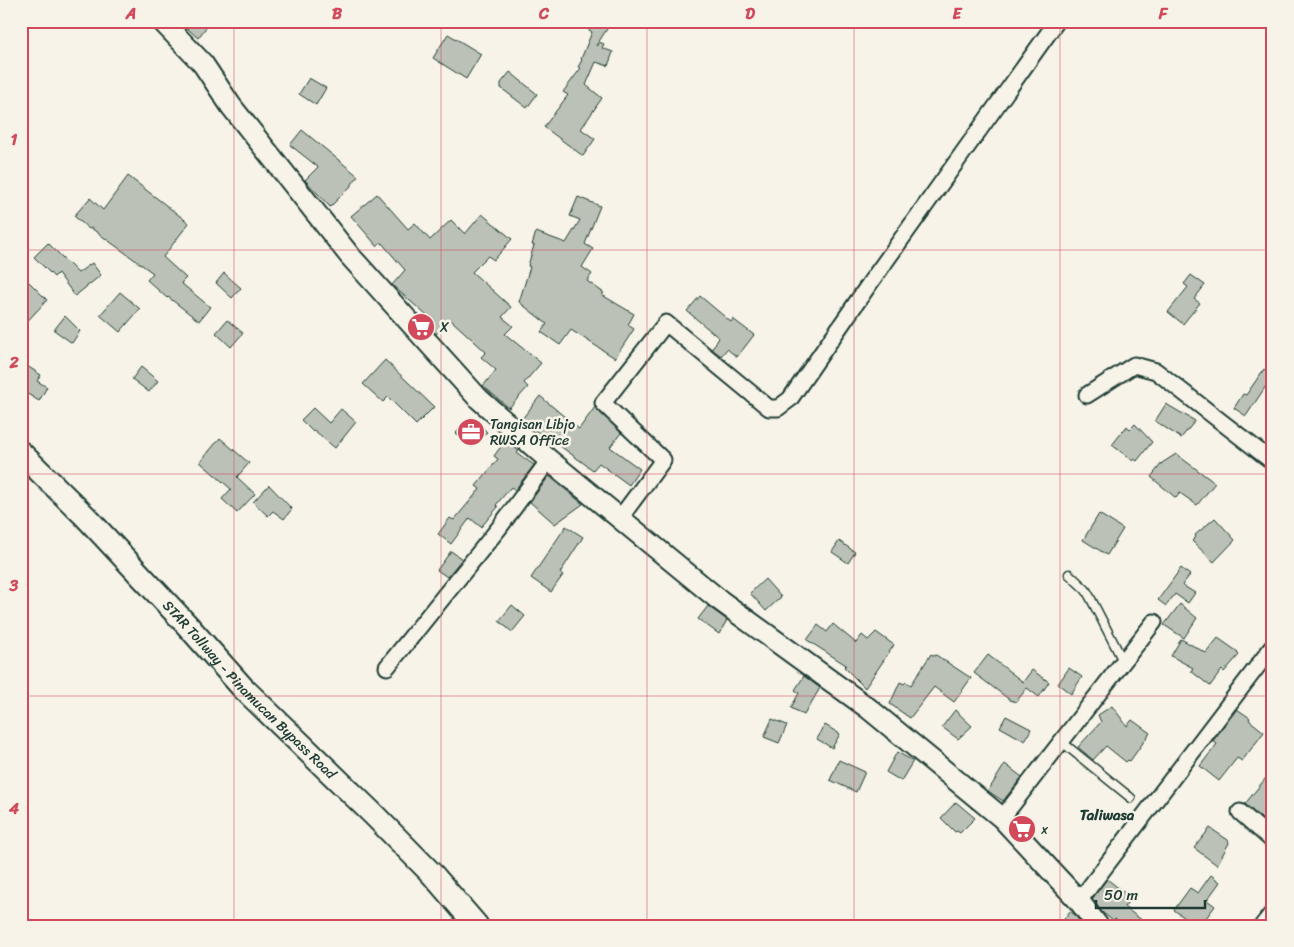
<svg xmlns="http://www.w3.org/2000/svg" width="1294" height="947" font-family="Sriracha,sans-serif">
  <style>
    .building { fill: #bbc1b6; stroke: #1f3d34 }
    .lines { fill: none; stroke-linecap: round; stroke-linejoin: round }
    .lane-casing { stroke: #1f3d34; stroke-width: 11 }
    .street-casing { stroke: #1f3d34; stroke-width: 19 }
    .secondary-casing { stroke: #1f3d34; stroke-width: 24 }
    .primary-casing { stroke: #1f3d34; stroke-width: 26 }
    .lane { stroke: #f7f3e8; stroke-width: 8 }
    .street { stroke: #f7f3e8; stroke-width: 15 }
    .secondary { stroke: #f7f3e8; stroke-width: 20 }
    .primary { stroke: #f7f3e8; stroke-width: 22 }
    .grid { fill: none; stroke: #d1495b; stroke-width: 1; stroke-opacity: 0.55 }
    .labels { text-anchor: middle; stroke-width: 5; stroke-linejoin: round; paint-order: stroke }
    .poi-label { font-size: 14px; fill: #1f3d34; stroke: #f7f3e8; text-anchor: start }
    .street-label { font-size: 14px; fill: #1f3d34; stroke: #f7f3e8 }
    .neighbourhood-label { font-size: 15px; font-weight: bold; fill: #1f3d34; stroke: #f7f3e8 }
    .neatline { fill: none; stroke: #d1495b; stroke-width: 2 }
    .grid-label { font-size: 16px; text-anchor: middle; font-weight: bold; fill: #d1495b }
  </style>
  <rect width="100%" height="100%" fill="#f7f3e8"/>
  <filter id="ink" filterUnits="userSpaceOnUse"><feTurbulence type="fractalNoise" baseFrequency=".02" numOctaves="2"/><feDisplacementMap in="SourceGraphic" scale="10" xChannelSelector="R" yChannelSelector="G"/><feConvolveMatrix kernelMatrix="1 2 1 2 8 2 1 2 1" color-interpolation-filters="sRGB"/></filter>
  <g filter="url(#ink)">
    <path class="building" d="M179,21H211L198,38Z
      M576,21H612L596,46L599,42L604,44L602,48L613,52L608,66L596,62L586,85L602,98L581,129L595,139L583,156L544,127L568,95L563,92L581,68L578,67L582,60L581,59L592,32Z
      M448,34L481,54L466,79L433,58Z
      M510,72L537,94L527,108L501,88V83Z
      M309,78L326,88L316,105L299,94Z
      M302,130L358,176L350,187L330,207L305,180L318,167L290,145Z
      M128,176L189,223L163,257L186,278L181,283L210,307L199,321L168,297L167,298L147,280L153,273L91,228L89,229L74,216L90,198L103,210Z
      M377,194L408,229L415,223L430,240L451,220L465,234L482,214L512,239L494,260L488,256L472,272L511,307L502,317L513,326L505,334L541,363L524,383L528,387L509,408L483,386L496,370L481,357L486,352L451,320L436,334L424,321L427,318L426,315L392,285L405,270L381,242L377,246L351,216Z
      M578,197L600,206L585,244L593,249L582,267L592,274L587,281L604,293L602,295L634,314L628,325L634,329L615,358L571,330L560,345L541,332L547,324L519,302L530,267L528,266L534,245H532L536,232L566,243L580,220L570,216Z
      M48,243L78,273L92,263L101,275L75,296L58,273L54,277L34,257Z
      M224,273L241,288L232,298L216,283Z
      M1191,275L1205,285L1194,299L1200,303L1183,324L1168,312L1188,287L1184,284Z
      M29,282L47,300L21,328V290Z
      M120,292L140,309L120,332L100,315Z
      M700,296L731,322L733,319L754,335L737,357L727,349L721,356L712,349L719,338L687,311Z
      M65,316L80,331L72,343L54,330Z
      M227,320L243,333L231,347L216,333Z
      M385,360L434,407L416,425L388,397L383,402L363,384Z
      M21,362L41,375L37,381L47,387L39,401L21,390Z
      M141,367L158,381L149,392L132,379Z
      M1264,369L1272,375V377L1246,416L1234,408L1243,394L1246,395Z
      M540,396L579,429L595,407L621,433L610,447L640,469L629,485L599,463L593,470L549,438L547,440L522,419Z
      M1166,404L1195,421L1181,438L1155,421Z
      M313,408L329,423L341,409L356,422L335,448L314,430L313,432L301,420Z
      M471,417L487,432L472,447L456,433Z
      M1135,424L1152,442L1137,461L1134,459L1133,461L1112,445L1127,426L1130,429Z
      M220,438L249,463L237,477L255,494L237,513L222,499L231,489L200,462Z
      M505,441L519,451L517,453L534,465L515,490L511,487L496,505L498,507L481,527L470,518L451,544L438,534L450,518L454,520L480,489L476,486L498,459L494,456Z
      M1176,454L1215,483L1197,505L1180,493L1176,498L1151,477L1162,463Z
      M549,476L583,504L555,524L530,502Z
      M269,485L292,509L284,519L273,511L268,516L253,502Z
      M1099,514L1123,529L1107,555L1083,540Z
      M1215,518L1235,540L1214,562L1192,541L1196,537L1195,535Z
      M566,526L583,537L560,573L563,575L551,592L531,578Z
      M839,541L855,552L848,563L832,552Z
      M451,551L462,559L447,577L437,570Z
      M1181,568L1190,575L1182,585L1195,593L1188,603L1175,594L1166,606L1158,600Z
      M765,579L781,597L766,611L750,593Z
      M1180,604L1197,618L1184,638L1164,625Z
      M512,605L525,616L512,632L499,621Z
      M708,606L727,620L719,634L698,619Z
      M833,624L856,643L862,635L868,640L876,632L894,645L865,688L844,667L846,665L807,640L818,625L827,632Z
      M1218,638L1238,652L1237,653L1239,655L1224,672L1222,670L1210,686L1191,671L1193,668L1171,656L1181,639L1206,653Z
      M931,654L934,656L936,655L971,678L954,702L934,687L910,718L890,704L900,682L904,684L906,682L911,685Z
      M988,655L1023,682L1032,670L1049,682L1039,697L1027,688L1016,702L1010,700L974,673Z
      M1069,668L1082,677L1071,694L1058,684Z
      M804,676L820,688L804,715L791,708L799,693L795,690Z
      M1112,706L1127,726L1132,720L1150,733L1130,761L1128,760L1126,762L1106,746L1093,760L1078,747L1101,722L1098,715Z
      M1237,709L1250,718L1249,720L1264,732L1242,761L1237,758L1219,781L1200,766L1217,744L1213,741Z
      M955,710L972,726L958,739L942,727Z
      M1006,716L1031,729L1025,741L1000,727Z
      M772,719L787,725L779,743L764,737Z
      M825,725L840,734L832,748L817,739Z
      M897,752L913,761L901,781L886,772Z
      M839,760L865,772L856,792L830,780Z
      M1005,764L1022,777L1003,801L988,791Z
      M1273,769V818L1267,814L1263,820L1245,804Z
      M956,802L975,818L960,833L957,831L955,832L941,818Z
      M1210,828L1228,840L1229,843L1217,865L1194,848Z
      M1211,875L1220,882L1207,900L1215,906L1200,926H1196L1174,910L1190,888L1198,893Z
      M1107,879L1131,898L1124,907L1150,926H1124L1115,919L1113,921L1102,912L1092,899Z
      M1070,911L1075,915L1083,926H1059Z"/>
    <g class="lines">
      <defs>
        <path id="lane" d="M1069,574L1086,590L1090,597L1123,661
          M1062,742L1131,798"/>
        <path id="street" d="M1087,395L1134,365L1156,371L1273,462
          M620,518L663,460L603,403L666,323L769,408H778L790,399L870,283L1057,21
          M387,667L499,528L549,460
          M1240,812L1273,841
          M1002,818L1154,622
          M1079,901L1273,646
          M1262,926L1273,912"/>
        <path id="secondary" d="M162,21L203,64L231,106L350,256L479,399L549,460L718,599L868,708L1002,818L1079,901L1098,926"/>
        <g id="primary">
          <path id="s1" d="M21,453L86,517L187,625L243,688L373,814L433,875L477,926"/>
        </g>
      </defs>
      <use href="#lane" class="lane-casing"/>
      <use href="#street" class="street-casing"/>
      <use href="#secondary" class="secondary-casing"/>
      <use href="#primary" class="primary-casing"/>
      <use href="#lane" class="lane"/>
      <use href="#street" class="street"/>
      <use href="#secondary" class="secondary"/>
      <use href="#primary" class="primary"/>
    </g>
  </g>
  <path class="grid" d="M234,21V926M441,21V926M647,21V926M854,21V926M1060,21V926M21,250H1273M21,474H1273M21,696H1273"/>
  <defs>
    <symbol id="supermarket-disc" viewBox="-11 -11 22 22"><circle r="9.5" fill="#d1495b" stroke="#f7f3e8"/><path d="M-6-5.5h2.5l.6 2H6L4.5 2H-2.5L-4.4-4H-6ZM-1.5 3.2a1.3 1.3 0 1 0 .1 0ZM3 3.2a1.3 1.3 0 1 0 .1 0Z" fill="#fff"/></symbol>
    <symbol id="office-disc" viewBox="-11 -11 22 22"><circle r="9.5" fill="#d1495b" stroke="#f7f3e8"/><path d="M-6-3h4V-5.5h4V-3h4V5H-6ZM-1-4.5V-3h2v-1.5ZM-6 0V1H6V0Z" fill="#fff"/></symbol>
  </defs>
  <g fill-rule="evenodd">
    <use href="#supermarket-disc" x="405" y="311" width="32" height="32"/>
    <use href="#office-disc" x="455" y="416" width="32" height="32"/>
    <use href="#supermarket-disc" x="1006" y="813" width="32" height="32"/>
  </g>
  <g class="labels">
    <g class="poi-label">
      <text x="440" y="332">X</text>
      <text x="490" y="429">Tangisan Libjo<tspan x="490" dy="16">RWSA Office</tspan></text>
      <text x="1041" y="834">x</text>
    </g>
    <g class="street-label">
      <text dy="5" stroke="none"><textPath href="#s1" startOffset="329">STAR Tollway - Pinamucan Bypass Road</textPath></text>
    </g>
    <g class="neighbourhood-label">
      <text x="1107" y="820">Taliwasa</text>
    </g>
  </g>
  <rect width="1294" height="947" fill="none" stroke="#f7f3e8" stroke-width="55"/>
  <path d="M1096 900v8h109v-8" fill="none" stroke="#1f3d34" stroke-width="2.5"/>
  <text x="1104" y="900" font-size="15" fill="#1f3d34" stroke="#f7f3e8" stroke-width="4" paint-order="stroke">50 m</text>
  <rect x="28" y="28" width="1238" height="892" class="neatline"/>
  <g class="grid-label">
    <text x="131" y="19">A</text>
    <text x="337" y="19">B</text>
    <text x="544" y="19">C</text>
    <text x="750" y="19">D</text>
    <text x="957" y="19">E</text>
    <text x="1163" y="19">F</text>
    <text x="14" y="145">1</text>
    <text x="14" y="368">2</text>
    <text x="14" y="591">3</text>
    <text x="14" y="814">4</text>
  </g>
</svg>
